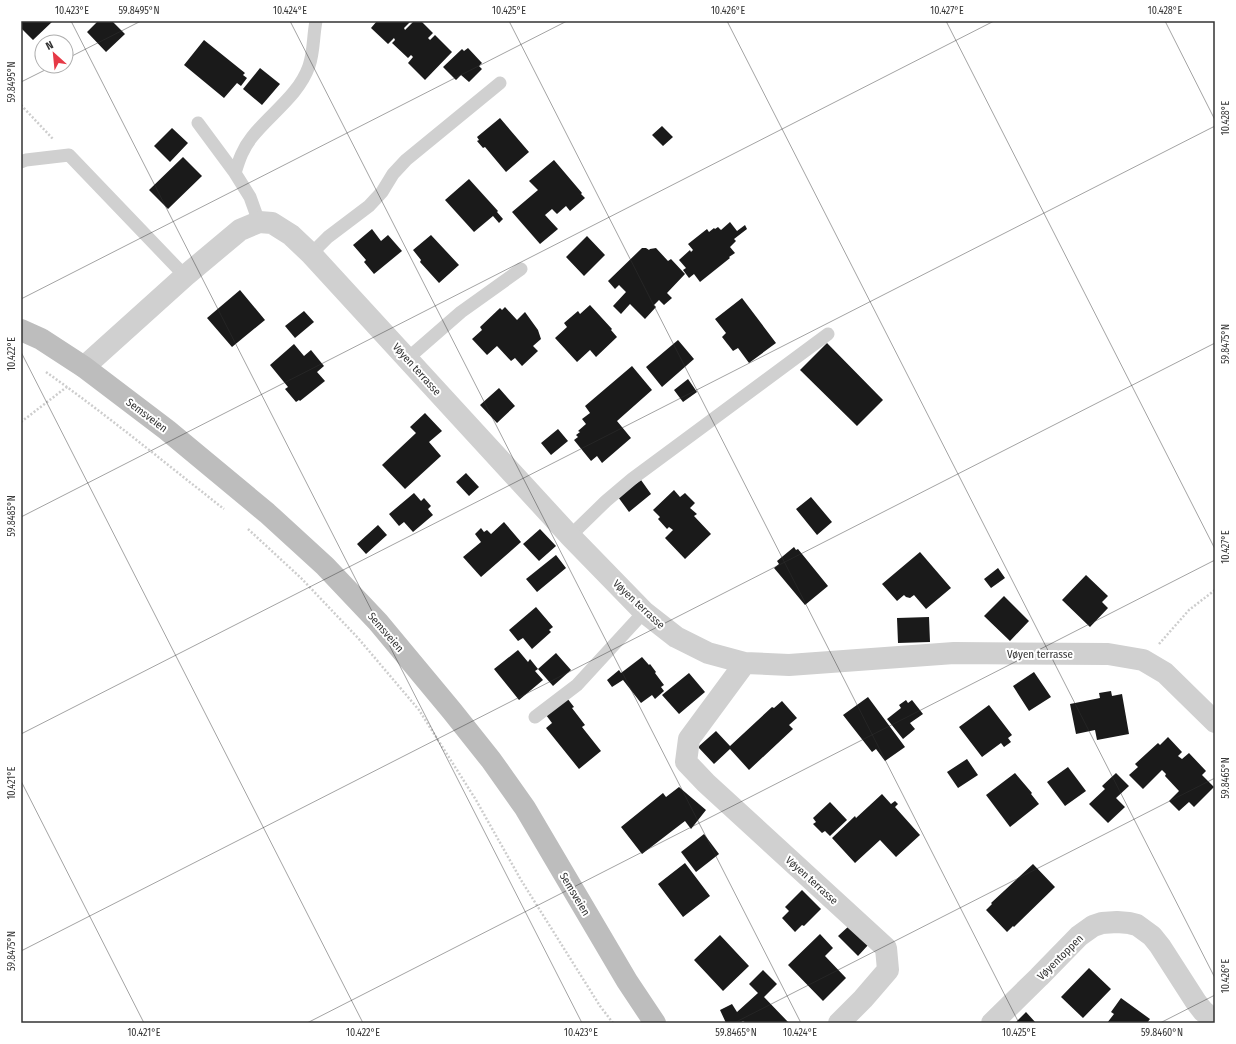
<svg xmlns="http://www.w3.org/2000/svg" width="1236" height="1044" font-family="'Fira Sans Condensed',sans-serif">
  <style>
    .building { fill: #1a1a1a }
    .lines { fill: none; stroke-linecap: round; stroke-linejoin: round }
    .path { stroke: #cdcdcd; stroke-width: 2.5; stroke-dasharray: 2 2; stroke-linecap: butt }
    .service { stroke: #d0d0d0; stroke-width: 13 }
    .minor { stroke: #d0d0d0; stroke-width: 22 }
    .secondary { stroke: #bdbdbd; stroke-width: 22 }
    .ticks { fill: none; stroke: #333; stroke-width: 1; stroke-opacity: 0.45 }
    .labels { text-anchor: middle; stroke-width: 4; stroke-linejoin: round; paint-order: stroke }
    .street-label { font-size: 11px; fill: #333; stroke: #fff }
    .neatline { fill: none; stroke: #333; stroke-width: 1.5 }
    .ticks-label { font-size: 10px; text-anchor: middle; fill: #333 }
  </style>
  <rect width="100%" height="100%" fill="#fff"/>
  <path class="building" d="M21,21H53L33,40L21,28Z
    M98,21H112L125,34L106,52L87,32Z
    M377,21H411L404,28L405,30L414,21H421L433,33L428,38L430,40L435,35L452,52L425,80L408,63L413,57L411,55L408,58L392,43L395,40L394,38L388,44L371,28Z
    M204,40L245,73L243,75L247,78L241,86L237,83L224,98L184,65Z
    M468,48L482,63L479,66L482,69L469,82L461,75L456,80L443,67L462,49L464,51Z
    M260,68L280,84L262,105L243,89Z
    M500,118L529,152L506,172L485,147L483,148L477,141L479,140L477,137Z
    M662,126L673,137L663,146L652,135Z
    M172,128L188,143L170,162L154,146Z
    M183,157L202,176L168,209L149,190Z
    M554,160L582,193L581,194L585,198L570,211L566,206L557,214L552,209L545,215L558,229L540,244L512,212L538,190L529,181Z
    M469,179L498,211L497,212L503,219L499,223L493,216L474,232L445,200Z
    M730,222L737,231L745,225L747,229L734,239L736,241L730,247L735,253L729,257L730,258L700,282L694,274L689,278L683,270L686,268L679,260L690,250L691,252L693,250L688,244L707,229L709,232L714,228L715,229L718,227L721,230Z
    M372,229L381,241L388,235L402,251L374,274L364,262L366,260L353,245Z
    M431,235L459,265L439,283L420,262L421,260L413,250Z
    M587,236L605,255L584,276L566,257Z
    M642,248H646L649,250L650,249L656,248L668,261L671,259L685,274L667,293L672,298L664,305L659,300L654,305L656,307L645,319L630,304L621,314L613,306L626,292L619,285L615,289L608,281Z
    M240,290L265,320L232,347L207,318Z
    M742,298L776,343L749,363L738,348L733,351L722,337L726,333L715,319Z
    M590,305L612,329L611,330L617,337L596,357L590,350L577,362L555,338L567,327L564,323L578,311L580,314Z
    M505,307L517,320L525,312L538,330L541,339L533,346L538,351L522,366L515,358L511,361L497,346L487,355L472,339L482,330L480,327L500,308L502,310Z
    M304,311L314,322L295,338L285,326Z
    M678,340L694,359L662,387L646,367Z
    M827,343L883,400L857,426L800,370Z
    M294,344L304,356L311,350L324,366L317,372L325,381L300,401L299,400L296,402L285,389L288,387L270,365Z
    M632,366L652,390L617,421L631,438L602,463L597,456L591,461L574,440L578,437L576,435L580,432L578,431L586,424L582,419L590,413L585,406Z
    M688,379L697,392L683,402L674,390Z
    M499,388L515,406L497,423L480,405Z
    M425,413L442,431L429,442L441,456L405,489L382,465L416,433L410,427Z
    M558,429L568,441L551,455L541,443Z
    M466,473L479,487L469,496L456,482Z
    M641,480L651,494L629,512L618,497Z
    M674,490L680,497L685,493L695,503L690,508L697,514L694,516L711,534L685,559L665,538L673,530L669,527L667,529L658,519L660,517L653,510Z
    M414,493L421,501L424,498L431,506L428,509L433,515L413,532L404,522L399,526L389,514Z
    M811,497L832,522L817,535L796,509Z
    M504,522L521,542L481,577L463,557L481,542L475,534L481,528L484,532L487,530L491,534Z
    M378,525L387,535L366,554L357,544Z
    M540,529L556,546L539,561L523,544Z
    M794,547L796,550L798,549L828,586L805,605L774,568L779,564L777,561Z
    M920,552L951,588L926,609L914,595L910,598L906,597L904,595L897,601L882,584Z
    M556,555L566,568L537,592L526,579Z
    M998,568L1005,578L991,588L984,579Z
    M1086,575L1108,596L1102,602L1108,608L1090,627L1062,600Z
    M1004,596L1029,621L1010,641L984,616Z
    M536,607L553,627L549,630L551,632L532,649L523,638L518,641L509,630Z
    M929,617L930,642L898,643L897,618Z
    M518,650L528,662L530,659L538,669L556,653L571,670L553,686L538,669L535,671L543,680L519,700L494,669Z
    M642,657L649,665L650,664L656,672L655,673L664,685L661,687L664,691L655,699L652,695L641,703L623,680L612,687L607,680L619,670L621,673Z
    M1034,672L1051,697L1029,711L1013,686Z
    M689,673L705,692L679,714L662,695Z
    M1111,691L1112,696L1122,694L1129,734L1097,740L1095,730L1076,734L1070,704L1100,698L1099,693Z
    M868,697L905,747L885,761L876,749L872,752L843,715Z
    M567,698L574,707L572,708L585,725L582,727L601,751L579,769L546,728L552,723L546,715Z
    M906,700L908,703L912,700L923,714L910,723L915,729L903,739L887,719L901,708L899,705Z
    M782,701L797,718L789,725L793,729L749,770L730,749L714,764L698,747L716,731L730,746L772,707L774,708Z
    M989,705L1012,735L1008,738L1011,742L1004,747L1001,743L982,757L959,727Z
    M1168,737L1182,752L1178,756L1182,759L1189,753L1206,771L1202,775L1214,787L1194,807L1189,802L1179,811L1169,801L1179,791L1165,776L1166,774L1162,770L1143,789L1129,775L1138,767L1135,764L1158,743L1160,745Z
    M967,759L978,775L958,788L947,772Z
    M1068,767L1086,791L1065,806L1047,782Z
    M1015,773L1032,793L1031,794L1039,804L1010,827L986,795Z
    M1116,773L1129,786L1116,798L1125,807L1108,823L1089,804L1105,789L1102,786Z
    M679,787L706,810L691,829L685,821L642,854L621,827L663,793L666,797Z
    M882,794L891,804L895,801L898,804L895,807L920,835L896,857L880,840L855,863L832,838L855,816L856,818Z
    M830,802L847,820L830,836L825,831L822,833L813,824L816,822L813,818Z
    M704,834L719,854L696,872L681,852Z
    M685,863L710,896L683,917L658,884Z
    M1033,864L1055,887L1014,927L1013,926L1007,932L986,910L992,904L991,903Z
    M802,890L821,909L804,926L802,925L795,932L782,918L789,911L785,907Z
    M850,925L869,944L858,956L838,936Z
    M820,934L833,948L825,956L846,978L823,1001L788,965Z
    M720,935L749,966L723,991L694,960Z
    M1089,968L1111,989L1083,1018L1061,997Z
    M763,970L777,984L764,997L789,1023H746L743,1021L740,1023H726L720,1010L732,1004L737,1012L758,993L749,984Z
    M1121,998L1150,1019L1147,1023H1107L1114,1014L1111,1012Z
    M1026,1012L1036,1023H1015Z"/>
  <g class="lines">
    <path class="path" d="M21,105L53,139
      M46,372C107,415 165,463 224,509
      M21,422L68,386
      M248,529L301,578L358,638L419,710L476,800L521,880L600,1006L613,1023
      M1159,644L1189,610L1215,590"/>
    <path class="service" d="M198,123L235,173L250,197L259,222
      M21,162L26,160L69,155L185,276
      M235,173C239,160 243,148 252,137C270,114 299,95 309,66C314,52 313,36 316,21
      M311,254L328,237L369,206L382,192L393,174L406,160L500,83
      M407,359L461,312L521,269
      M570,536L606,501L632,479L828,334
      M535,717L577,685L644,612"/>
    <path class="minor" d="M84,367L185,276L240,230L259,222L272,223L291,235L311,254L570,536L644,612L676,637L708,653L745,663L789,665L954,653L1108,654L1143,660L1165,673L1215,722
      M745,663L689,739L686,762L706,783L886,948L888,970L863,999L839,1023
      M992,1023L1039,977L1079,936L1093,926L1102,923L1117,922L1129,923L1137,925L1152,936L1160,946L1196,1002L1203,1011L1215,1021"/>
    <path class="secondary" d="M21,330L41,339L84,367L167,430L267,513L325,566L378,622L452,711L491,760L525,808L627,981L655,1023"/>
  </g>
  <path class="ticks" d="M71,21L582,1023M290,21L801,1023M509,21L1019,1023M727,21L1215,978M946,21L1215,549M1165,21L1215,120M66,59L141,21M21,82L53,66M21,299L567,21M21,352L363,1023M21,517L994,21M21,734L1215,126M21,781L144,1023M21,951L1215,343M307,1023L1215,560M734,1023L1215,778M1160,1023L1215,995"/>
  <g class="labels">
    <g class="street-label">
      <text transform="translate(417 369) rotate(48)" y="4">Vøyen terrasse</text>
      <text transform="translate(147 415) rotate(37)" y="4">Semsveien</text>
      <text transform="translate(639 604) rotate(43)" y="4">Vøyen terrasse</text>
      <text transform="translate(386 632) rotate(49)" y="4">Semsveien</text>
      <text x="1040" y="658">Vøyen terrasse</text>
      <text transform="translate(812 880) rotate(42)" y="4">Vøyen terrasse</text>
      <text transform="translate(575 894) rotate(59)" y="4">Semsveien</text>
      <text transform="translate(1060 957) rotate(-45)" y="4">Vøyentoppen</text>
    </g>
  </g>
  <rect width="1236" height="1044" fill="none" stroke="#ffffff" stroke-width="44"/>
  <g transform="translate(54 54) rotate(333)"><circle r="19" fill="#ffffff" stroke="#adadad"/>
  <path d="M0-3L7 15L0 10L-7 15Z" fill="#e63946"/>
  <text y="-6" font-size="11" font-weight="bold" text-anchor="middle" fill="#333333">N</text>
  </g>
  <rect x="22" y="22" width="1192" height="1000" class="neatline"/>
  <g class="ticks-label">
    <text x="72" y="14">10.423°E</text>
    <text x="139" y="14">59.8495°N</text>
    <text x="290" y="14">10.424°E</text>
    <text x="509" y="14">10.425°E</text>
    <text x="728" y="14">10.426°E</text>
    <text x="947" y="14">10.427°E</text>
    <text x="1165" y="14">10.428°E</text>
    <text transform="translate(11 82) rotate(-90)" y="4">59.8495°N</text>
    <text transform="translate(1225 118) rotate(-90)" y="4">10.428°E</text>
    <text transform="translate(1225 344) rotate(-90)" y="4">59.8475°N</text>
    <text transform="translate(11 354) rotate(-90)" y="4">10.422°E</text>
    <text transform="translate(11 516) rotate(-90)" y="4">59.8485°N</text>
    <text transform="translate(1225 547) rotate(-90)" y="4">10.427°E</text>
    <text transform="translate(1225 778) rotate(-90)" y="4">59.8465°N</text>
    <text transform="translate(11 783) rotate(-90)" y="4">10.421°E</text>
    <text transform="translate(11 951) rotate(-90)" y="4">59.8475°N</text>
    <text transform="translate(1225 976) rotate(-90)" y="4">10.426°E</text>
    <text x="144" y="1036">10.421°E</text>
    <text x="363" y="1036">10.422°E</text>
    <text x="581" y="1036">10.423°E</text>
    <text x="736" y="1036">59.8465°N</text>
    <text x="800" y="1036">10.424°E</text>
    <text x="1019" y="1036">10.425°E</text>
    <text x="1162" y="1036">59.8460°N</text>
  </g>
</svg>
